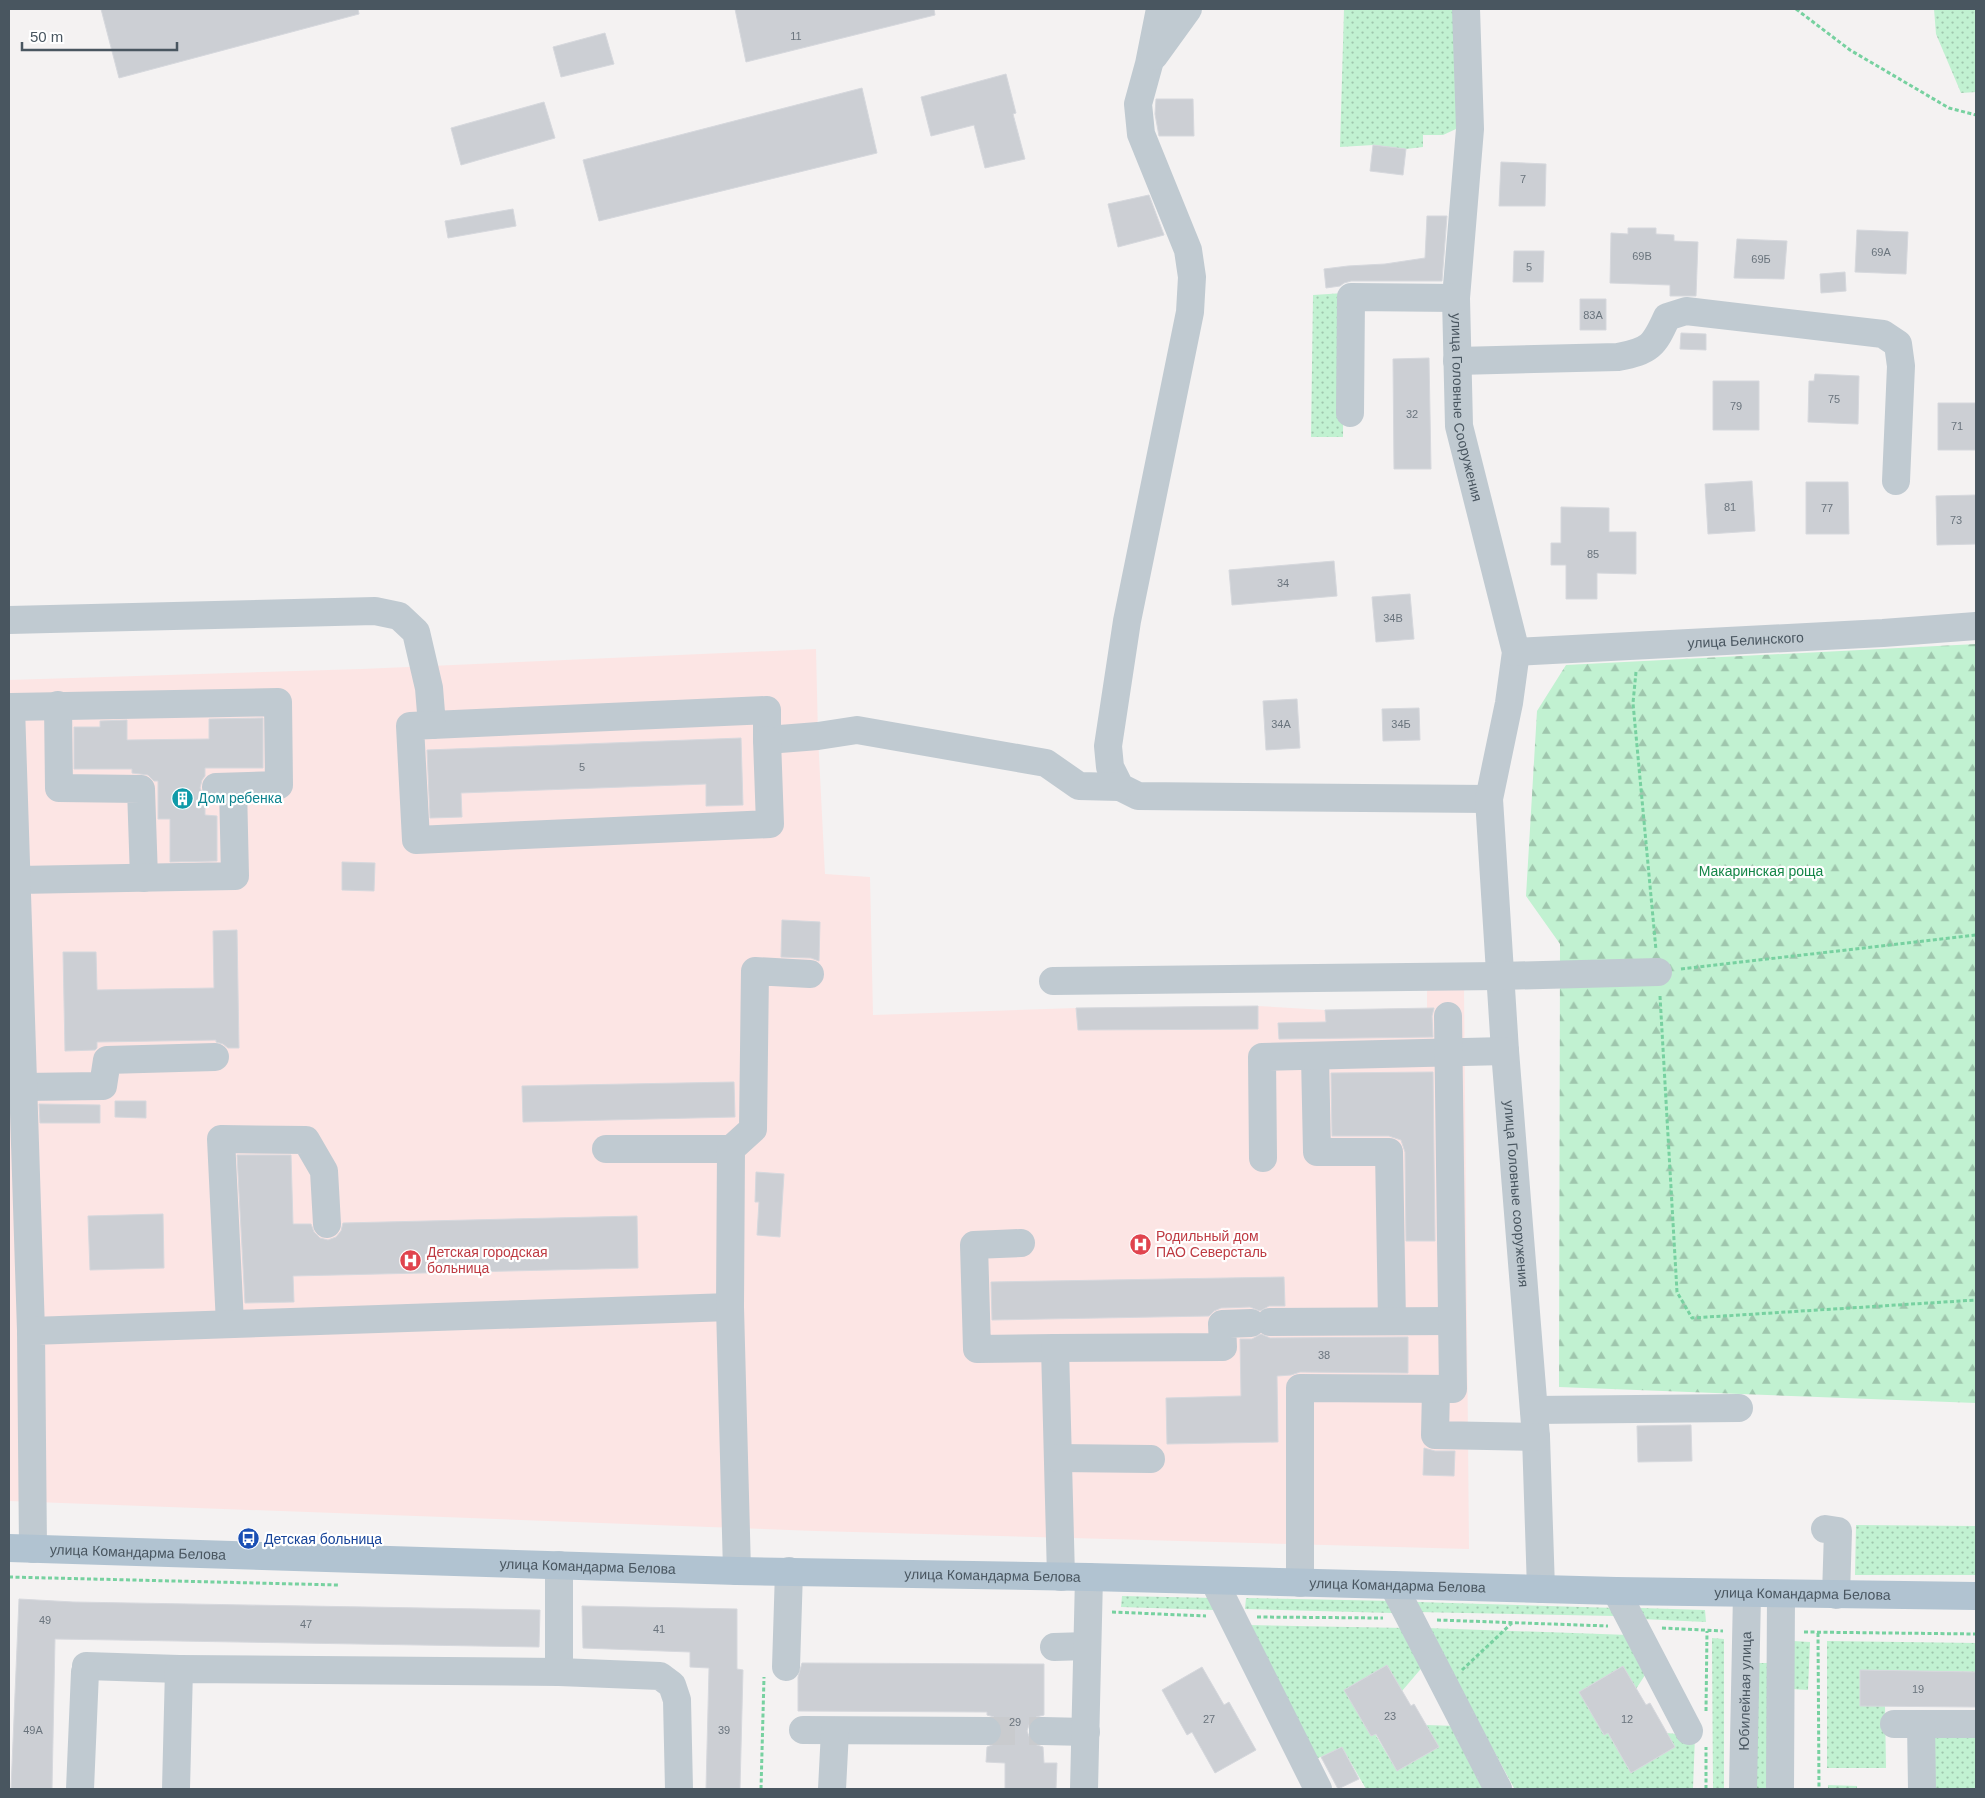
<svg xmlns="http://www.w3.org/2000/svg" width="1985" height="1798" font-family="Arial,sans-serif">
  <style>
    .medical { fill: #fce5e4 }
    .green { fill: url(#green-dots) }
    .forest { fill: url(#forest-firs) }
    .building { fill: #cccfd4; stroke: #d6d8dd }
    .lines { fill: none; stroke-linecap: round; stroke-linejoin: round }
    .minor-tunnel { stroke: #c9cbce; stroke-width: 28; stroke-dasharray: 28 14; stroke-linecap: butt }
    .path { stroke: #77d1a0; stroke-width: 3; stroke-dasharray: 4 2.5; stroke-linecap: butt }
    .minor { stroke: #c0cad1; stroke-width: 28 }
    .major { stroke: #b1c3d1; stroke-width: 28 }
    .labels { text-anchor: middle; stroke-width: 4.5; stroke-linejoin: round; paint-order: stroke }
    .number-label { font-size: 11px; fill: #6a747d }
    .street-label { font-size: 14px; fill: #495660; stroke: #fff }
    .culture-label { font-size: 14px; fill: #0d838f; stroke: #fff; text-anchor: start }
    .park-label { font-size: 14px; fill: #158648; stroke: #fff }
    .health-label { font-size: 14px; fill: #be3a42; stroke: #fff; text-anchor: start }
    .transit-label { font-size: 14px; fill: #164399; stroke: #fff; text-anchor: start }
  </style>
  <defs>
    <pattern id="green-dots" width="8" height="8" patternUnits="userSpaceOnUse" patternTransform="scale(1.25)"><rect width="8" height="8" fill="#c1f1d1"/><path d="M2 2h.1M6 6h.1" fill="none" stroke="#9fc6ad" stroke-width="1.8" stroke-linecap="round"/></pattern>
    <pattern id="forest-firs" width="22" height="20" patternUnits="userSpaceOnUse" patternTransform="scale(1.25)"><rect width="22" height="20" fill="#c1f1d1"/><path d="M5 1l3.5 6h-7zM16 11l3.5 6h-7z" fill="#9fc6ad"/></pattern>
  </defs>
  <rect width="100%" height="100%" fill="#f4f2f2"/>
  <path class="medical" d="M816,649L818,736L825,874L870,877L873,1015L1076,1008L1078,1030L1258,1029V1006L1325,1010L1427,1008V986H1464L1469,1549L816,1531L9,1501V680L362,669Z"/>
  <path class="green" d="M1344,9H1457L1456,129L1443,135H1423V147L1406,149L1373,145L1340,147Z
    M1934,9H1976V92L1961,93L1936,34Z
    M1344,293L1343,437H1311L1313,295Z
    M1856,1525L1976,1526V1575H1855Z
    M1122,1596L1214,1598V1610L1121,1607Z
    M1246,1598L1394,1601L1393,1613L1245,1609Z
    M1417,1602L1616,1608V1616L1417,1612Z
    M1641,1608L1705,1610L1706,1622L1641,1619Z
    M1247,1625L1405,1628L1425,1664L1402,1691L1387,1665L1345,1690L1371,1736L1375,1734L1397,1771L1439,1747L1426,1725L1457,1726L1489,1789H1366L1342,1747L1314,1760Z
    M1427,1628L1629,1635L1649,1669L1636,1689L1623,1666L1579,1692L1608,1733L1631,1773L1675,1747L1667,1733L1695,1736L1693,1789L1514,1788Z
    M1712,1638L1724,1639V1788L1713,1789Z
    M1793,1641L1810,1642L1808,1690L1791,1689Z
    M1827,1641L1976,1643V1672L1861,1670L1860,1706H1885L1886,1768H1827Z
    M1756,1663H1769L1768,1789H1756Z
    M1929,1731H1976V1789H1929Z
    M1828,1785L1857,1786V1789H1828Z"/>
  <path class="forest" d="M1976,644V1403L1559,1387L1560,944L1526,896L1537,711L1566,665Z"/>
  <path class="building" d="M101,9H358L359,14L119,78Z
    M735,9H934L935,15L746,62Z
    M605,33L614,64L561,77L553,47Z
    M1006,74L1016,113L1013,114L1025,159L985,168L974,125L931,136L921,97Z
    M862,88L877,153L599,221L583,160Z
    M1156,99H1193L1194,136H1159L1155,114Z
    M544,102L555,138L461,165L451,128Z
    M1373,145L1406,149L1403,175L1370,171Z
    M1501,162L1546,164L1545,206H1499Z
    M1149,195L1164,235L1118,247L1108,204Z
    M513,209L516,226L448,238L445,221Z
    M1427,216H1447L1442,281H1351L1344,283L1340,286L1326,288L1324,269L1348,266L1385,264L1425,258Z
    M1628,228H1656V234L1674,235V241L1698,242L1696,296H1670V285L1610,283L1611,233L1628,234Z
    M1857,230L1908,232L1906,274L1855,272Z
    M1737,239L1787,241L1784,279L1734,278Z
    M1514,251H1544L1543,282H1513Z
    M1845,272L1846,291L1821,293L1820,274Z
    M1580,299H1606V330H1580Z
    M1681,333L1706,334V350L1680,349Z
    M1429,358L1431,469H1394L1393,359Z
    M1815,374L1859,376L1858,424L1808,422L1809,381H1814Z
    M1713,381H1759V430H1713Z
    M1938,403H1976V450H1938Z
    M1752,481L1755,531L1708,534L1705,484Z
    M1806,482H1848L1849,534H1806Z
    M1976,495V544L1937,545L1936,496Z
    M1561,507L1609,508V532H1636V574L1597,573V599H1566V565H1551V543H1561Z
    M1334,561L1337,596L1232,605L1229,570Z
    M1410,594L1414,639L1376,642L1372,597Z
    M1297,699L1300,748L1266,750L1263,701Z
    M1419,708L1420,740L1383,741L1382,709Z
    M263,718V768H205V776L202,780L200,788L205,798V815L217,816V861L170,862V819H158V781H154L148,775L132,773V769H74V727H100V721L127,720V740L209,739V719Z
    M741,738L743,805L706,806V784L461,793L462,817L430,818L427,750Z
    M342,862L375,863L374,891L342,890Z
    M782,920L820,922L819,961L811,958L781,957Z
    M237,930L239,1048H228L223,1044L216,1042V1040L97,1042V1048L95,1050L65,1051L63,952H96L97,990L214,988L213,931Z
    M1258,1006V1029L1078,1030L1076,1008Z
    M1434,1008L1432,1016L1433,1037L1279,1039L1278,1023L1326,1022L1325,1010Z
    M1433,1072L1435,1241H1406L1405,1152L1401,1140L1389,1136H1332L1331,1073Z
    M734,1082L735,1117L523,1122L522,1086Z
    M115,1101H146V1118L115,1117Z
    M39,1104L100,1105V1123H40Z
    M237,1155H291L293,1224H311L314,1232L320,1238L328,1240L336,1237L341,1231L343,1223L637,1216L638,1268L293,1276L294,1302L245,1303Z
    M756,1172L784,1174L780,1237L757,1235L759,1202H755Z
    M163,1214L164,1268L90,1270L88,1216Z
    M1284,1277L1285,1306H1269L1260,1311L1250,1307L1221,1308L1214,1311L1209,1316L992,1320L991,1282Z
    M1261,1334L1270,1338L1408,1337V1373L1300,1372L1291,1375L1277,1376L1278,1442L1167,1444L1166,1398L1241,1396L1240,1339H1252Z
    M1691,1425L1692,1461L1638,1462L1637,1426Z
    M1424,1448L1435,1451H1455L1454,1476L1423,1475Z
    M19,1599L73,1602L540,1610L539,1647L55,1639L52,1789H11Z
    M582,1606L737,1609V1669L743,1670L740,1789H706L709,1668L690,1667V1652L583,1648Z
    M802,1663L1044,1664V1715L1036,1717L1030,1722L1027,1731L1030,1739L1034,1744L1043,1747L1044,1763H1057L1056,1789H1005V1763L986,1762L987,1747L995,1744L1000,1739L1003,1732L1000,1723L994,1717L987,1715V1712L798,1711V1677Z
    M1387,1665L1411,1706L1414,1704L1439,1747L1397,1771L1376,1734L1371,1736L1344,1690Z
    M1623,1666L1646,1705L1650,1703L1675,1747L1631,1773L1608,1733L1604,1735L1579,1692Z
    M1202,1667L1224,1705L1229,1702L1256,1750L1215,1773L1192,1732L1187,1735L1162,1690Z
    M1860,1670L1976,1672V1707L1860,1706Z
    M1342,1747L1359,1779L1338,1789L1321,1757Z"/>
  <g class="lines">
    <path class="minor-tunnel" d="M987,1731H1043"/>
    <path class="path" d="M1796,9L1850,50L1949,108L1976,115
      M1636,672L1633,703L1656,950
      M1681,969L1976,935
      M1660,996L1677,1292L1692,1318L1976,1300
      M9,1577L338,1585
      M1112,1612L1206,1616
      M1257,1617L1383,1618
      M1437,1620L1608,1626
      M1662,1628L1723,1631
      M1804,1632L1976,1634
      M1818,1633L1819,1789
      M1462,1670L1512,1623
      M1706,1711L1707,1631
      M761,1789L764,1677
      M1706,1789V1747"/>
    <g class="minor">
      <path d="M1160,9L1149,64L1138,104L1141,134L1188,250L1192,277L1190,312L1127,621L1108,746L1110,767L1120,787L1138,796L1489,799"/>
      <path id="s1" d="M1466,9L1470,129L1456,298L1459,426L1516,652L1509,703L1489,799L1505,1051L1536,1437L1541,1589"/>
      <path d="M1154,56L1188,9"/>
      <path d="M1457,361L1618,357C1650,351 1654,346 1667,317L1686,311L1883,334L1898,344L1901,366L1896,481"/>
      <path d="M1350,413L1351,297L1456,298"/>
      <path d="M9,620L375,611L399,616L416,632L429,688L432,725L767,710V740L818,736L857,730L1046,763L1079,786L1120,787"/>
      <path id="s2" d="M1516,652L1883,633L1976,626"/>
      <path d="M58,705L59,788L141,789L144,878"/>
      <path d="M432,725L410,726L416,840L770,824L767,740"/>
      <path d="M18,880L235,876L233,787"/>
      <path d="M1053,981L1500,976L1658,972"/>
      <path d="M1315,1056L1317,1152H1389L1392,1321"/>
      <path d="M22,1087L103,1086L107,1060L215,1057"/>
      <path d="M606,1149H731"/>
      <path d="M1263,1158L1262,1057L1505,1051"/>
      <path d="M1021,1243L974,1245L977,1349L1055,1348L1061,1577"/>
      <path d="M1270,1322L1451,1321"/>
      <path d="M230,1324L221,1139L306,1140L324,1171L327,1224"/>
      <path d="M31,1331L11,707L278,702L279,785L216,787"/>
      <path d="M1055,1348L1223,1347L1222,1324L1251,1323"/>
      <path d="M1436,1390L1435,1435L1536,1437"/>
      <path d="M1534,1410L1739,1408"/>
      <path d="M1058,1458L1151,1459"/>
      <path d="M1825,1529L1838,1531L1836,1595"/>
      <path d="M33,1549L31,1331L730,1307"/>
      <path d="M559,1565V1672"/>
      <path d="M737,1571L730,1307L731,1149L753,1129L755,971L810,974"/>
      <path d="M1214,1581L1318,1789"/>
      <path d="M1300,1583V1388L1453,1389L1448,1016"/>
      <path d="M1393,1585L1498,1789"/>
      <path d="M1616,1591L1689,1731"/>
      <path d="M1054,1647L1087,1646"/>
      <path d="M86,1666L179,1669"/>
      <path d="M786,1667L789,1571"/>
      <path d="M1894,1724H1976"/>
      <path d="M1921,1724L1922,1789"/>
      <path d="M803,1730L987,1731"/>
      <path d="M1043,1731L1086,1732"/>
      <path d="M80,1789L85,1672"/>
      <path d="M176,1789L179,1669L559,1672L660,1676L672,1685L677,1700L679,1789"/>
      <path d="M832,1789L835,1731"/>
      <path d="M1084,1789L1089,1577"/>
      <path id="s3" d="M1743,1789L1747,1594"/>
      <path d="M1780,1789L1781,1594"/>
    </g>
    <path class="major" id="s4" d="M9,1548L737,1571L1089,1577L1616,1591L1976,1596"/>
  </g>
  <defs>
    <symbol id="building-disc" viewBox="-11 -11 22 22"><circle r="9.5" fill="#0f9aa8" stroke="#fff"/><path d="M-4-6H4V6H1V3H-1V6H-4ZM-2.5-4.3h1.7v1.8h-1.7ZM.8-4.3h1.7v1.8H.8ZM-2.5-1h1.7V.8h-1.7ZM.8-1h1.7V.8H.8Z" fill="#fff"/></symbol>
    <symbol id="hospital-disc" viewBox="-11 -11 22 22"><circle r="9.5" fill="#e0444e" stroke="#fff"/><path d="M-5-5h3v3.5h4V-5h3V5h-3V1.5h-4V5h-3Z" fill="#fff"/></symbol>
    <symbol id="bus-disc" viewBox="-11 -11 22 22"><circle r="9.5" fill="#1a4fb4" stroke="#fff"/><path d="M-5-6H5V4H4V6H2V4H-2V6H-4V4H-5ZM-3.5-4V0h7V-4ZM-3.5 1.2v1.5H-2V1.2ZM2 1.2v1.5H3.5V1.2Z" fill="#fff"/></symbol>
  </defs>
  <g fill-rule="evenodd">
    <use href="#building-disc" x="170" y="786" width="25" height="25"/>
    <use href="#hospital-disc" x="1128" y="1232" width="25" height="25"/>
    <use href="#hospital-disc" x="398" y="1248" width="25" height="25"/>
    <use href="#bus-disc" x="236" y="1526" width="25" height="25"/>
  </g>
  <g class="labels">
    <g class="number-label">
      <text x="796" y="40">11</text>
      <text x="1523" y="183">7</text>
      <text x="1881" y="256">69А</text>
      <text x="1642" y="260">69В</text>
      <text x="1761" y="263">69Б</text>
      <text x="1529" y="271">5</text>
      <text x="1593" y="319">83А</text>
      <text x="1834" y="403">75</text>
      <text x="1736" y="410">79</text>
      <text x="1412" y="418">32</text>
      <text x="1957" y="430">71</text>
      <text x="1730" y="511">81</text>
      <text x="1827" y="512">77</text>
      <text x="1956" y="524">73</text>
      <text x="1593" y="558">85</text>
      <text x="1283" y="587">34</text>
      <text x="1393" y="622">34В</text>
      <text x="1281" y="728">34А</text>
      <text x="1401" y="728">34Б</text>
      <text x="582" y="771">5</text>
      <text x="1324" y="1359">38</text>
      <text x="45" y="1624">49</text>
      <text x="306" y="1628">47</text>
      <text x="659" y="1633">41</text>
      <text x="1918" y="1693">19</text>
      <text x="1390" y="1720">23</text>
      <text x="1209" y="1723">27</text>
      <text x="1627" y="1723">12</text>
      <text x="1015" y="1726">29</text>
      <text x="33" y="1734">49А</text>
      <text x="724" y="1734">39</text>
    </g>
    <g class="street-label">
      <text dy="5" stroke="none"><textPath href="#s1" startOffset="400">улица Головные Сооружения</textPath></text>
      <text dy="5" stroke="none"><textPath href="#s2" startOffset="230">улица Белинского</textPath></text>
      <text dy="5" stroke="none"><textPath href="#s1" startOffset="1196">улица Головные сооружения</textPath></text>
      <text dy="5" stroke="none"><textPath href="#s4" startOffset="129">улица Командарма Белова</textPath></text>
      <text dy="5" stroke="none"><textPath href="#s4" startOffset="579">улица Командарма Белова</textPath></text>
      <text dy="5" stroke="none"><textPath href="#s4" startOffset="984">улица Командарма Белова</textPath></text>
      <text dy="5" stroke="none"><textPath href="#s4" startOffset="1389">улица Командарма Белова</textPath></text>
      <text dy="5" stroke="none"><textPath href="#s4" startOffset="1794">улица Командарма Белова</textPath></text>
      <text dy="5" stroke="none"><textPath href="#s3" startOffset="98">Юбилейная улица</textPath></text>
    </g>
    <g class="culture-label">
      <text x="198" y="803">Дом ребенка</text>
    </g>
    <g class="park-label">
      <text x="1761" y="876">Макаринская роща</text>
    </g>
    <g class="health-label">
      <text x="1156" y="1241">Родильный дом<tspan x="1156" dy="16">ПАО Северсталь</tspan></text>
      <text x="427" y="1257">Детская городская<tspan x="427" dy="16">больница</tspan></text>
    </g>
    <g class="transit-label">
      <text x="264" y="1544">Детская больница</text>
    </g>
  </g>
  <rect width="1985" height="1798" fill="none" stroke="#495660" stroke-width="20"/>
  <path d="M22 42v8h155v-8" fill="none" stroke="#495660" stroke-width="2.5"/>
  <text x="30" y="42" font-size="15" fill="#495660" stroke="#ffffff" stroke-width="4" paint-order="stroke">50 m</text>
</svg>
